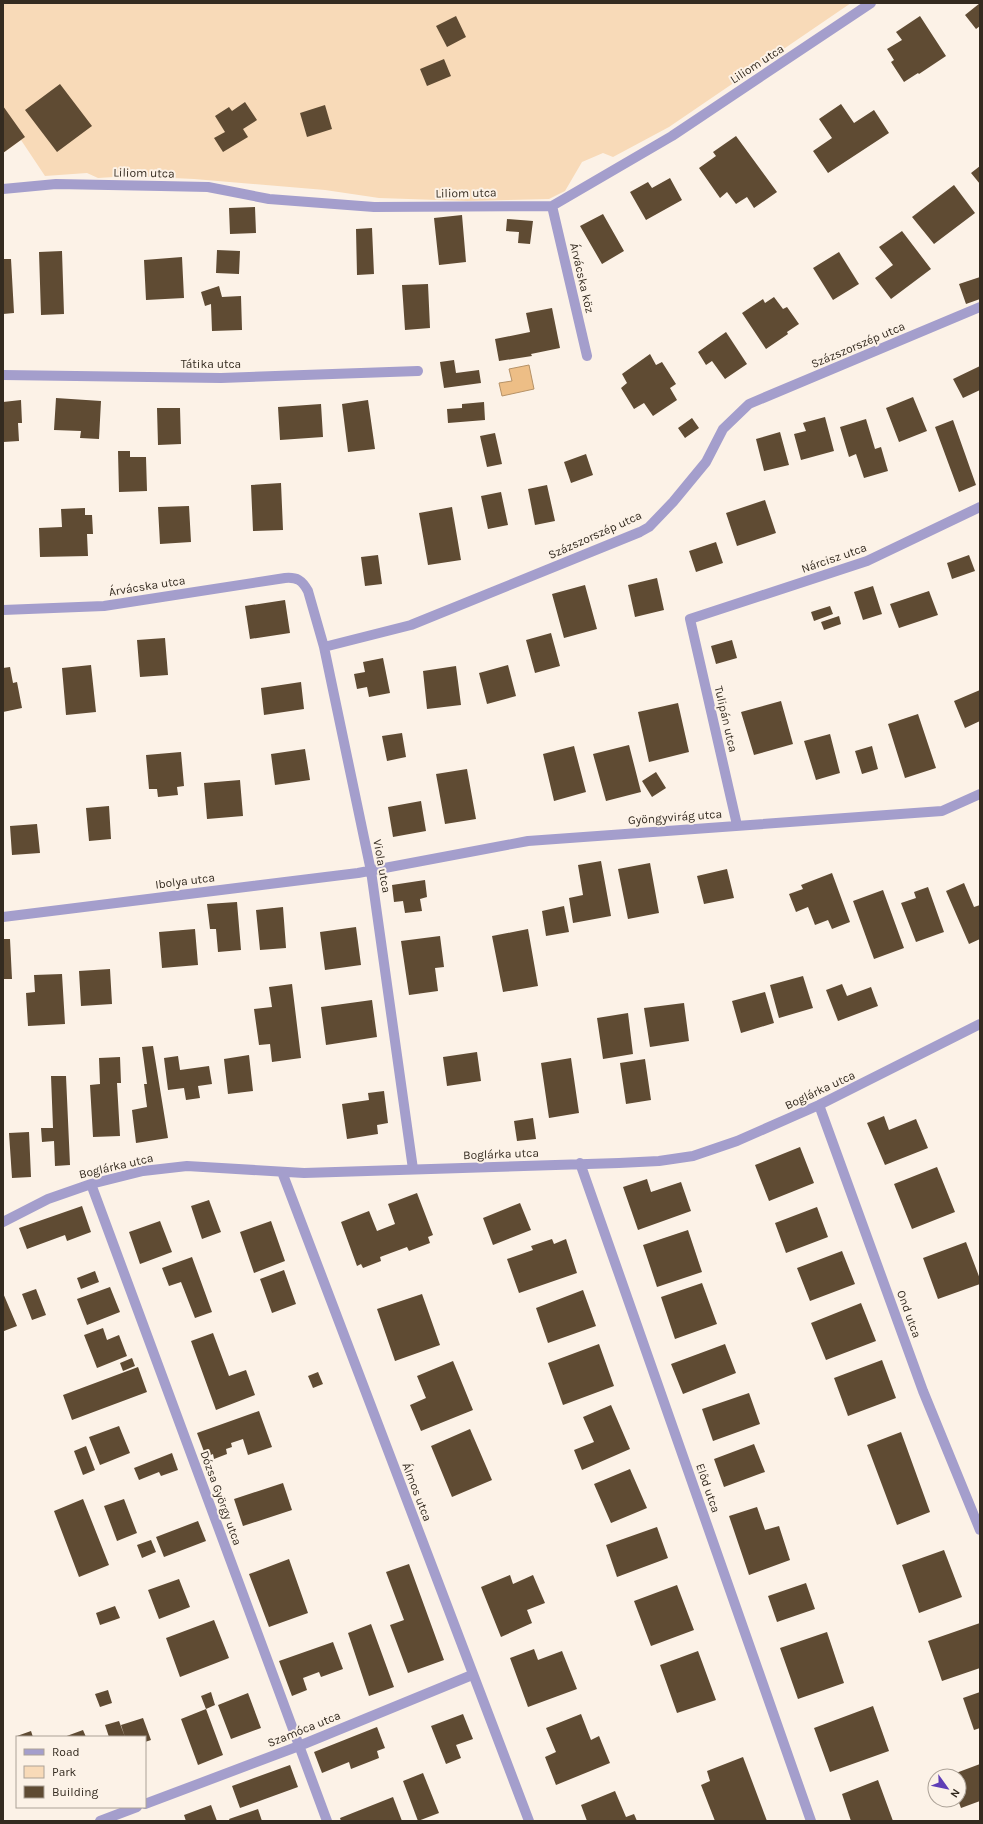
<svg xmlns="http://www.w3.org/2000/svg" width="983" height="1824" font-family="Karla,sans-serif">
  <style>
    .green { fill: #f8dab8 }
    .water { fill: #edbe86; stroke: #b69267 }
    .building { fill: #5f4b33 }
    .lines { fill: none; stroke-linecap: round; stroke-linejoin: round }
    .street { stroke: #a49ecc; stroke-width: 10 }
    .labels { text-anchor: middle; stroke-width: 4; stroke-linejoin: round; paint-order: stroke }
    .street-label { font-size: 12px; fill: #342b20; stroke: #fcf2e7 }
  </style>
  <rect width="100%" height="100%" fill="#fcf2e7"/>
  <path class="green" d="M3,3H851L669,127L613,157L603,153L582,162L565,191L549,199L467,201L379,198L325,190L194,179L130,176L98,178L87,173L45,176L21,140L3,153Z"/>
  <path class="water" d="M529,365L534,389L502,396L499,383L512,381L509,369Z"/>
  <path class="building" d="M980,3V26L976,29L965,15Z
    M456,16L466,37L447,47L436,26Z
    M920,16L946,56L919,74L918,73L904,82L891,62L894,60L887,49L902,40L896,32Z
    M444,59L451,76L427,86L420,69Z
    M60,84L92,126L57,152L25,110Z
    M245,102L257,120L243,129L248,137L223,152L214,138L225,132L215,116L229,107L232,111Z
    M841,104L854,123L874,110L889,133L828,173L813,151L832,138L819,119Z
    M325,105L332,129L307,137L300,113Z
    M3,106L25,137L3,153Z
    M736,136L777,192L754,208L747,197L736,204L727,192L720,198L699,168L716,156L713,152Z
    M980,166V184L971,173Z
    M670,178L682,200L646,220L630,192L648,182L652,188Z
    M954,185L975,213L934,244L912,217Z
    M255,207L256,233L230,234L229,208Z
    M603,214L624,251L602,264L580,226Z
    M462,215L466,262L439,265L434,218Z
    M507,219L533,221L530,244L518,243L519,232L506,231Z
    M372,228L374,274L357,275L356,229Z
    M902,231L931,269L891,299L875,278L893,265L879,247Z
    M217,250L240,251L239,274L216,273Z
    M62,251L64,314L41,315L39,252Z
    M839,252L859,284L833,300L813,268Z
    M182,257L184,298L146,300L144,260Z
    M3,259H11L14,313L3,314Z
    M980,277V299L966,304L959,284Z
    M428,284L430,328L405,330L402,285Z
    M219,286L222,297L241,296L242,330L212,331L211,304L205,306L201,292Z
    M774,297L783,309L787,307L799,324L787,332L788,334L766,349L742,313L763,299L765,303Z
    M552,308L560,348L531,354L532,356L499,361L495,339L530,332L526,313Z
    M726,332L747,364L725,379L712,361L706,365L698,352Z
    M650,354L656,365L662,362L676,384L670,388L677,400L653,416L644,403L634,409L621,388L627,383L622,374Z
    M454,360L456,373L479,370L481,383L444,388L440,362Z
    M980,366V390L963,398L953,379Z
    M913,397L927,431L899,442L886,408Z
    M56,398L101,401L99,439L80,438L81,431L54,430Z
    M21,400L22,423H18L19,441L3,442V402Z
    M368,400L375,449L348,452L342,404Z
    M484,402L485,420L448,423L447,409L462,408V404Z
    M321,404L323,437L280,440L278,407Z
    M157,408H180L181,444L158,445Z
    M825,417L834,451L801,460L794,434L806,431L803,423Z
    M692,418L699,428L685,438L678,428Z
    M866,419L875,449L881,447L888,471L864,478L856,454L849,457L840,427Z
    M953,420L976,485L959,492L935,427Z
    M780,432L789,465L764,471L756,439Z
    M495,433L502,464L487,467L480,436Z
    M118,451H130V457H146L147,491L119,492Z
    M586,454L593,475L571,483L564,462Z
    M281,483L283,530L253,531L251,485Z
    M547,485L555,521L535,525L528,489Z
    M501,492L508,525L488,529L481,496Z
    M765,500L776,533L737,546L726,513Z
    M189,506L191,542L160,544L158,507Z
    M452,507L461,560L428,565L419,513Z
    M85,508V515H92L93,534H87L88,556L40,557L39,528L62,527L61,509Z
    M716,542L723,563L696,572L689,551Z
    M378,555L382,584L365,586L361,557Z
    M969,555L975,571L952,579L947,563Z
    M657,578L664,610L635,617L628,585Z
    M585,585L597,629L564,638L552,594Z
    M873,586L882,614L863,620L854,592Z
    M929,591L938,615L899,628L890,604Z
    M285,600L290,633L250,639L245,606Z
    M830,606L833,614L814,621L811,612Z
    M839,616L841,624L824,630L821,622Z
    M551,633L560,666L535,673L526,640Z
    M165,638L168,675L140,677L137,640Z
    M732,640L737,658L716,664L711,646Z
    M383,658L390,693L369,697L367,687L357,689L354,674L365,672L363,662Z
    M91,665L96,712L66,715L62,668Z
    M508,665L516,696L487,704L479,673Z
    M456,666L461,705L427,709L423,671Z
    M10,667L13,683L17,682L22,708L3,712V668Z
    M301,682L304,709L264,715L261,688Z
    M980,690V721L965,728L954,701Z
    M781,701L793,744L754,755L741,712Z
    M678,703L689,752L649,762L638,712Z
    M918,714L936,768L905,778L888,724Z
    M402,733L406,757L387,761L382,736Z
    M830,734L840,773L816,780L804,741Z
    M629,745L641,792L606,801L593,754Z
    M574,746L586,792L554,801L543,754Z
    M872,746L878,769L862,774L855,751Z
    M305,749L310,780L275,785L271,754Z
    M181,752L184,786L177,787L178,795L158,797L157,789H149L146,755Z
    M467,769L476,819L445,824L436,774Z
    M656,772L666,788L652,797L642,781Z
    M240,780L243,816L207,819L204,783Z
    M421,801L426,831L393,837L388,807Z
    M109,806L111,839L89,841L86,808Z
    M37,824L40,853L12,855L10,826Z
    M601,861L611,916L573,923L569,898L583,895L578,865Z
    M650,863L659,913L628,919L618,869Z
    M727,869L734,898L704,904L697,876Z
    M832,873L850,922L832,929L828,920L815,925L808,907L796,912L789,894L803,889L801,885Z
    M425,880L427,897L420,899L422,911L405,913L403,901L394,902L392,885Z
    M964,883L974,907L980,905V939L969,944L946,891Z
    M928,887L944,932L916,942L901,903L916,898L914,892Z
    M883,890L904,948L874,959L853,901Z
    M237,902L241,950L218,952L216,929H210L207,904Z
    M564,906L569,932L546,936L542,911Z
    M283,907L286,948L260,950L256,910Z
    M356,927L361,965L325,970L320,932Z
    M195,929L198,965L162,968L159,932Z
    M528,929L538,986L503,992L492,936Z
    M440,936L444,967L435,968L438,991L409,995L401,941Z
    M3,939H10L12,979H3Z
    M110,969L112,1004L81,1006L79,971Z
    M62,974L65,1024L28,1026L26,993L35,992L34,975Z
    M803,976L813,1008L779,1018L770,985Z
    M292,984L301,1058L272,1062L270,1044L259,1045L254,1009L272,1007L269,987Z
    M842,984L847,996L871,987L878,1006L838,1021L826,990Z
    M765,992L774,1023L741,1033L732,1001Z
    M372,1000L377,1037L326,1045L321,1007Z
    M684,1003L689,1041L650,1047L644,1008Z
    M628,1013L633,1054L603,1059L597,1018Z
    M153,1046L168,1138L136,1143L132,1110L147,1107L144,1084H147L142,1047Z
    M477,1052L481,1081L447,1086L443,1057Z
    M249,1055L253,1091L228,1094L224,1059Z
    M178,1056L180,1070L209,1066L212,1084L198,1086L200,1098L186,1100L184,1088L168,1090L164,1058Z
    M120,1057L121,1083H117L120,1136L93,1137L90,1085L100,1084L99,1058Z
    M571,1058L579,1113L549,1118L541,1063Z
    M645,1059L651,1100L626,1104L620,1063Z
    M51,1076H66L70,1165L55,1166L54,1141L42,1142L41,1128H53Z
    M384,1091L388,1123L377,1125L378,1134L347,1139L342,1104L369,1100L368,1093Z
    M884,1116L889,1130L916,1119L928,1148L885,1165L867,1123Z
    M533,1118L536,1139L517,1141L514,1121Z
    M29,1132L31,1177L12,1178L9,1133Z
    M800,1147L814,1183L769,1201L755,1165Z
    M937,1167L955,1212L912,1229L894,1184Z
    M647,1179L651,1192L681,1182L691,1211L638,1230L623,1187Z
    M417,1193L433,1235L428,1237L430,1243L409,1251L407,1247L380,1257L381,1261L363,1268L361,1264L357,1266L341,1222L369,1211L377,1231L395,1224L388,1204Z
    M209,1200L221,1232L202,1239L191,1206Z
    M520,1203L531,1230L493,1245L483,1218Z
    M82,1206L91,1232L67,1241L65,1235L27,1249L19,1228Z
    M817,1207L828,1237L786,1253L775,1223Z
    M160,1221L172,1252L140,1264L129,1232Z
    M271,1221L285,1261L254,1273L240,1232Z
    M688,1230L702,1272L657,1287L643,1245Z
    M552,1239L554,1244L566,1239L577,1273L519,1293L507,1259L533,1250L531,1246Z
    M966,1242L980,1279V1284L938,1299L923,1258Z
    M842,1251L855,1284L810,1301L797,1268Z
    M192,1257L212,1312L195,1318L181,1282L169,1286L162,1268Z
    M284,1270L296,1304L272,1313L260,1279Z
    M95,1271L99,1282L81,1289L77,1278Z
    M702,1283L717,1324L675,1339L661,1297Z
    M110,1287L120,1312L87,1325L77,1299Z
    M36,1289L46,1315L32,1320L22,1294Z
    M583,1290L596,1326L548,1343L536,1308Z
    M3,1293L17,1326L4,1331L3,1329Z
    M422,1294L440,1345L395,1361L377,1309Z
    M861,1303L876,1341L826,1360L811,1323Z
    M103,1328L107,1340L119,1335L127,1356L97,1368L84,1335Z
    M213,1333L229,1376L246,1370L255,1395L216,1410L191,1341Z
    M599,1344L614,1386L563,1405L548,1363Z
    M725,1344L736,1373L683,1394L671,1364Z
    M132,1358L135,1366L123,1371L120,1363Z
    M882,1360L896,1398L848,1416L834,1378Z
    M453,1361L473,1410L421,1431L410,1405L426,1398L417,1376Z
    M138,1367L147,1392L72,1420L63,1395Z
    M318,1372L323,1384L313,1388L308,1376Z
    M749,1393L760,1424L713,1441L702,1409Z
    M611,1405L630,1449L582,1470L574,1450L594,1442L583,1417Z
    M259,1411L272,1447L248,1455L243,1439L231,1443L232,1447L226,1449L227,1454L214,1459L213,1454L206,1457L197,1433Z
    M119,1426L130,1453L100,1465L89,1437Z
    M470,1429L492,1480L452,1497L431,1446Z
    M901,1432L930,1512L897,1525L867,1445Z
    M754,1444L765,1472L724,1487L714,1459Z
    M86,1446L95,1470L83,1475L74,1451Z
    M172,1453L178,1470L161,1476L159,1472L139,1480L134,1468Z
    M630,1469L647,1508L611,1523L594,1484Z
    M283,1483L292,1510L243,1526L234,1499Z
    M83,1499L109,1565L79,1577L54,1511Z
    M124,1499L137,1533L117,1541L104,1506Z
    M757,1507L765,1530L779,1526L790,1560L749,1575L729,1516Z
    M198,1521L206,1541L164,1557L156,1537Z
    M657,1527L668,1558L617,1577L606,1545Z
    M151,1540L156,1552L142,1558L137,1545Z
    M944,1550L962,1597L919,1613L902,1565Z
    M289,1559L308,1613L269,1627L249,1574Z
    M409,1564L444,1660L408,1673L390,1625L404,1620L386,1572Z
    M510,1575L513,1584L533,1575L545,1603L527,1610L532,1623L501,1637L481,1587Z
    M179,1579L190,1607L159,1619L148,1590Z
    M806,1583L815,1609L777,1622L768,1596Z
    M677,1585L694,1630L651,1646L634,1601Z
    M115,1606L120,1618L100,1625L96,1613Z
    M214,1620L229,1658L180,1677L166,1638Z
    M980,1623V1668L942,1681L928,1641Z
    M371,1624L394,1687L369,1696L348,1633Z
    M827,1632L844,1683L798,1699L780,1648Z
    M333,1642L343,1669L321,1677L319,1672L303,1678L307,1690L292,1696L279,1661Z
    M534,1649L538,1660L562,1651L577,1689L528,1707L510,1658Z
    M698,1651L716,1700L677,1713L660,1665Z
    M108,1690L112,1703L100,1707L95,1694Z
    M211,1692L215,1705L206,1709L201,1696Z
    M980,1692V1728L974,1730L963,1698Z
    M248,1693L261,1728L231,1739L218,1705Z
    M873,1706L889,1751L830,1772L814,1728Z
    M206,1709L223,1755L198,1765L181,1719Z
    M463,1714L473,1739L456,1745L461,1758L446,1764L431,1726Z
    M581,1714L591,1740L599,1736L610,1763L556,1785L545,1757L556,1752L546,1728Z
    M143,1718L151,1740L145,1742V1737H125L121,1725Z
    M119,1721L125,1737H109L105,1725Z
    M377,1727L385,1748L377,1751L379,1758L351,1769L349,1762L322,1773L314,1752Z
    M83,1730L86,1737H64Z
    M31,1731L33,1737H17V1736Z
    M743,1757L767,1821H715L701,1785L710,1781L707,1771Z
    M980,1764V1801L961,1808L958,1800L959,1776H948Z
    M290,1765L298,1787L240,1808L232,1786Z
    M423,1773L439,1813L418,1821L403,1781Z
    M878,1780L893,1821H851L842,1794Z
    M615,1791L626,1817L634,1814L637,1821H587L581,1805Z
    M393,1797L402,1821H341L340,1818Z
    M211,1805L217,1821H186L184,1815Z
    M258,1809L262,1821H230L229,1819Z"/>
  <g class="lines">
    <path class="street" d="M3,189L56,184L161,186L208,187L269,199L374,207L552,206L672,136L871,3
      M552,206L587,356
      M3,375L221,378L418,371
      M3,610L104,606L285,578C297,577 302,580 308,591L324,647L371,871L413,1169
      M324,647L411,625L640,532L649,527L673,502L706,462L723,429L749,404L980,307
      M737,825L690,619L867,561L980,507
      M3,917L358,873L528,841L942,811L980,794
      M819,1105L923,1391L980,1530
      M580,1163L811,1821
      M282,1172L529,1821
      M91,1184L327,1821
      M3,1222L48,1199L91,1184L143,1171L187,1166L304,1173L619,1163L659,1161L693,1156L737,1141L819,1105L980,1024
      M145,1804L299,1746L472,1675
      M100,1821L137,1807"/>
  </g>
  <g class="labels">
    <g class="street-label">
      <text transform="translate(757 64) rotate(-33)" y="4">Liliom utca</text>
      <text transform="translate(144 173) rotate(1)" y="4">Liliom utca</text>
      <text transform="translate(466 193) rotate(-1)" y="4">Liliom utca</text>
      <text transform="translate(582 278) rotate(77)" y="4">Árvácska köz</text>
      <text transform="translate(858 345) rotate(-23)" y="4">Százszorszép utca</text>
      <text x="211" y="368">Tátika utca</text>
      <text transform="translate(595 535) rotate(-24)" y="4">Százszorszép utca</text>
      <text transform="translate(834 558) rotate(-19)" y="4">Nárcisz utca</text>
      <text transform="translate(147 586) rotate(-9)" y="4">Árvácska utca</text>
      <text transform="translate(726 719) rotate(77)" y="4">Tulipán utca</text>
      <text transform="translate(675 817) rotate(-4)" y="4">Gyöngyvirág utca</text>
      <text transform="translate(382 866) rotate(80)" y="4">Viola utca</text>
      <text transform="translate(185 881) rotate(-7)" y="4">Ibolya utca</text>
      <text transform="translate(820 1090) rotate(-25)" y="4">Boglárka utca</text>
      <text transform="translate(501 1154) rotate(-2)" y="4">Boglárka utca</text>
      <text transform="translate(116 1166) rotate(-13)" y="4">Boglárka utca</text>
      <text transform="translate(909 1314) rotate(70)" y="4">Ond utca</text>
      <text transform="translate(708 1488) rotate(71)" y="4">Előd utca</text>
      <text transform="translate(417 1492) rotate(69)" y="4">Álmos utca</text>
      <text transform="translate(221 1498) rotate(70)" y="4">Dózsa György utca</text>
      <text transform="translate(304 1729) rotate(-22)" y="4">Szamóca utca</text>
    </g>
  </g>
  <rect width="983" height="1824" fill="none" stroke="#342b20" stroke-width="8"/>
  <rect x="16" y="1736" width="130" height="72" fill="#fcf2e7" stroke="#aca297"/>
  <rect x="24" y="1749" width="20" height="6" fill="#a49ecc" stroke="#aca297"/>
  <text x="52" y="1756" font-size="12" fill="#342b20">Road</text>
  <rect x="24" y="1766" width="20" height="12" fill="#f8dab8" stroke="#aca297"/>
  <text x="52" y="1776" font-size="12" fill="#342b20">Park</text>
  <rect x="24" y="1786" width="20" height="12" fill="#5f4b33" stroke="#aca297"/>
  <text x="52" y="1796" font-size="12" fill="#342b20">Building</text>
  <g transform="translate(947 1788) rotate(123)"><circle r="19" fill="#fcf2e7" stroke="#aca297"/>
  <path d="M0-3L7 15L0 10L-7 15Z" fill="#5f3eb6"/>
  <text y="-6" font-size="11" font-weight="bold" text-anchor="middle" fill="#342b20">N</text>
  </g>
</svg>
